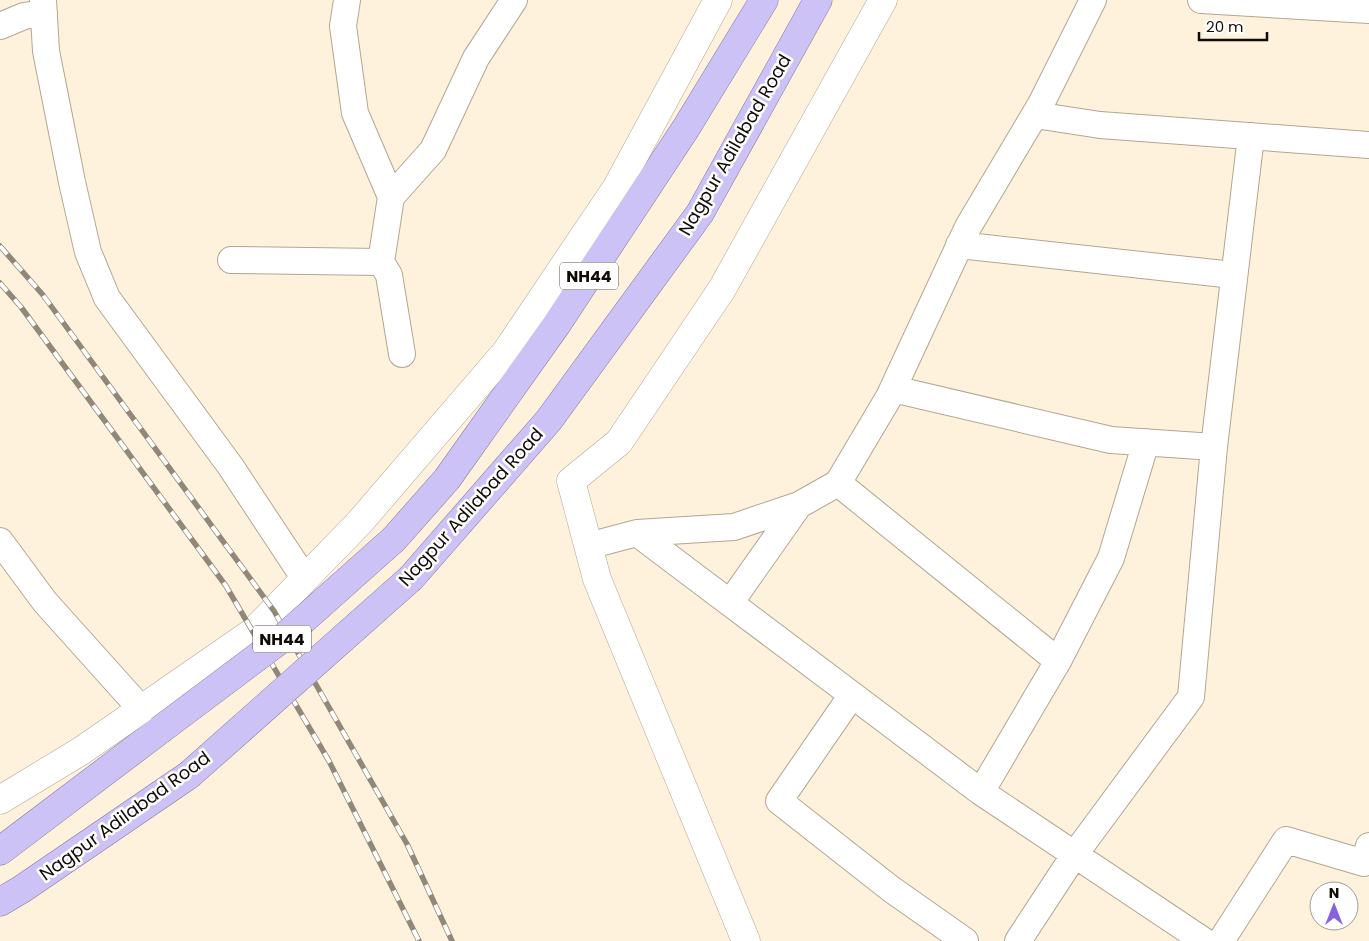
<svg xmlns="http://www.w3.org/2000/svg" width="1369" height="941" font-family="Poppins,sans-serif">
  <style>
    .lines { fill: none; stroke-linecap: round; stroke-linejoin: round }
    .minor-casing { stroke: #b2a693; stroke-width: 28 }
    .tertiary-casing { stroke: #b2a693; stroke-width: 29 }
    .trunk-casing { stroke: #8278a0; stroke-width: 29 }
    .minor { stroke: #fff; stroke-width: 26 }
    .tertiary { stroke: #fff; stroke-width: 28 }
    .trunk { stroke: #ccc2f6; stroke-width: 28 }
    .rail-casing { stroke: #91887a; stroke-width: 5.5 }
    .rail { stroke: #fff; stroke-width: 4; stroke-dasharray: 11; stroke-linecap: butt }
    .trunk-bridge-casing { stroke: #8278a0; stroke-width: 29; stroke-linecap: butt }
    .trunk-bridge { stroke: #ccc2f6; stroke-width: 28 }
    .labels { text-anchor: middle; stroke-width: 5; stroke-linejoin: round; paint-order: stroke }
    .shield { fill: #fff; stroke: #585450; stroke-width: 1 }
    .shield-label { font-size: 16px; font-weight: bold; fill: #100b05 }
    .street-label { font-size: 18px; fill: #100b05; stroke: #fff }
  </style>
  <rect width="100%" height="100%" fill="#fff2dd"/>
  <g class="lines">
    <defs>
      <path id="minor" d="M43,0L46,51L72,182L88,252L107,298L231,467L305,579
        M347,0L343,26L355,113L391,197L381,262L389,275L402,354
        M1201,0L1369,10
        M0,26L24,16L44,13
        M1035,115L1100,125L1369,145
        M391,197L433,150L476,58L514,0
        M959,245L1233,275
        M231,260L381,262
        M893,389L1111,440L1214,447L1251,136
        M838,483L1058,661
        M637,533L730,603L799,505
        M0,541L45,602L142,710
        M588,546L637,533L734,527L799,505L838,483L889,397L968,227L1041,104L1093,0
        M730,603L981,792L1058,661L1111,558L1146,442
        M852,695L779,801L891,889L965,941
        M981,792L1204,941
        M1018,941L1075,854L1191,697L1214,447
        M1221,941L1286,840L1364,863L1369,846"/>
      <path id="tertiary" d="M0,800L81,751L253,632L359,523L506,352L617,187L718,0
        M746,941L597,579L571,481L619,442L722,289L883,0"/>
      <path id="trunk" d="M394,539L447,479L557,324L686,128L764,0
        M411,578L549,420L700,213L818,0
        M0,851L160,730
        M0,902L22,889L189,775"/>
    </defs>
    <use href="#minor" class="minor-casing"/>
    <use href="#tertiary" class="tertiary-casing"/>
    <use href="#trunk" class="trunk-casing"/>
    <use href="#minor" class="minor"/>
    <use href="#tertiary" class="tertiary"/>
    <use href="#trunk" class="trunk"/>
    <defs>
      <path id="rail" d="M0,246L43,295L274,611L407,844L452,941
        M0,283L21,307L226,586L329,761L419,941"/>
    </defs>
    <use href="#rail" class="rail-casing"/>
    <use href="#rail" class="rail"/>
    <defs>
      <path id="trunk-bridge" d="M160,730L284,637L394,539
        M189,775L411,578"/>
    </defs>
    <use href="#trunk-bridge" class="trunk-bridge-casing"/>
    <use href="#trunk-bridge" class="trunk-bridge"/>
  </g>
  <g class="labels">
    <g class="shield">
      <rect x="560" y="262.5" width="58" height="27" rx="4"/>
      <rect x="253" y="625.5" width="58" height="27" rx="4"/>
    </g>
    <g class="shield-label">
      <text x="589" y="282">NH44</text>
      <text x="282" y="645">NH44</text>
    </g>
    <g class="street-label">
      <text transform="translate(735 145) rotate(-60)" y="6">Nagpur Adilabad Road</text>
      <text transform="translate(471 507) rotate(-48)" y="6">Nagpur Adilabad Road</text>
      <text transform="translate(125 816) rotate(-36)" y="6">Nagpur Adilabad Road</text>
    </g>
  </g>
  <g transform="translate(1334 906)"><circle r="24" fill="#ffffff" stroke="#9f9d9b"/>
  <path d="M0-4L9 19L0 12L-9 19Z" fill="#8663de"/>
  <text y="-8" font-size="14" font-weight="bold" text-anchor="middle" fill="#100b05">N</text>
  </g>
  <path d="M1199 32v8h68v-8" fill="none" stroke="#100b05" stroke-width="2.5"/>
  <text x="1206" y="32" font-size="15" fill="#100b05" stroke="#ffffff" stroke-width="4" paint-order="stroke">20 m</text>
</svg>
